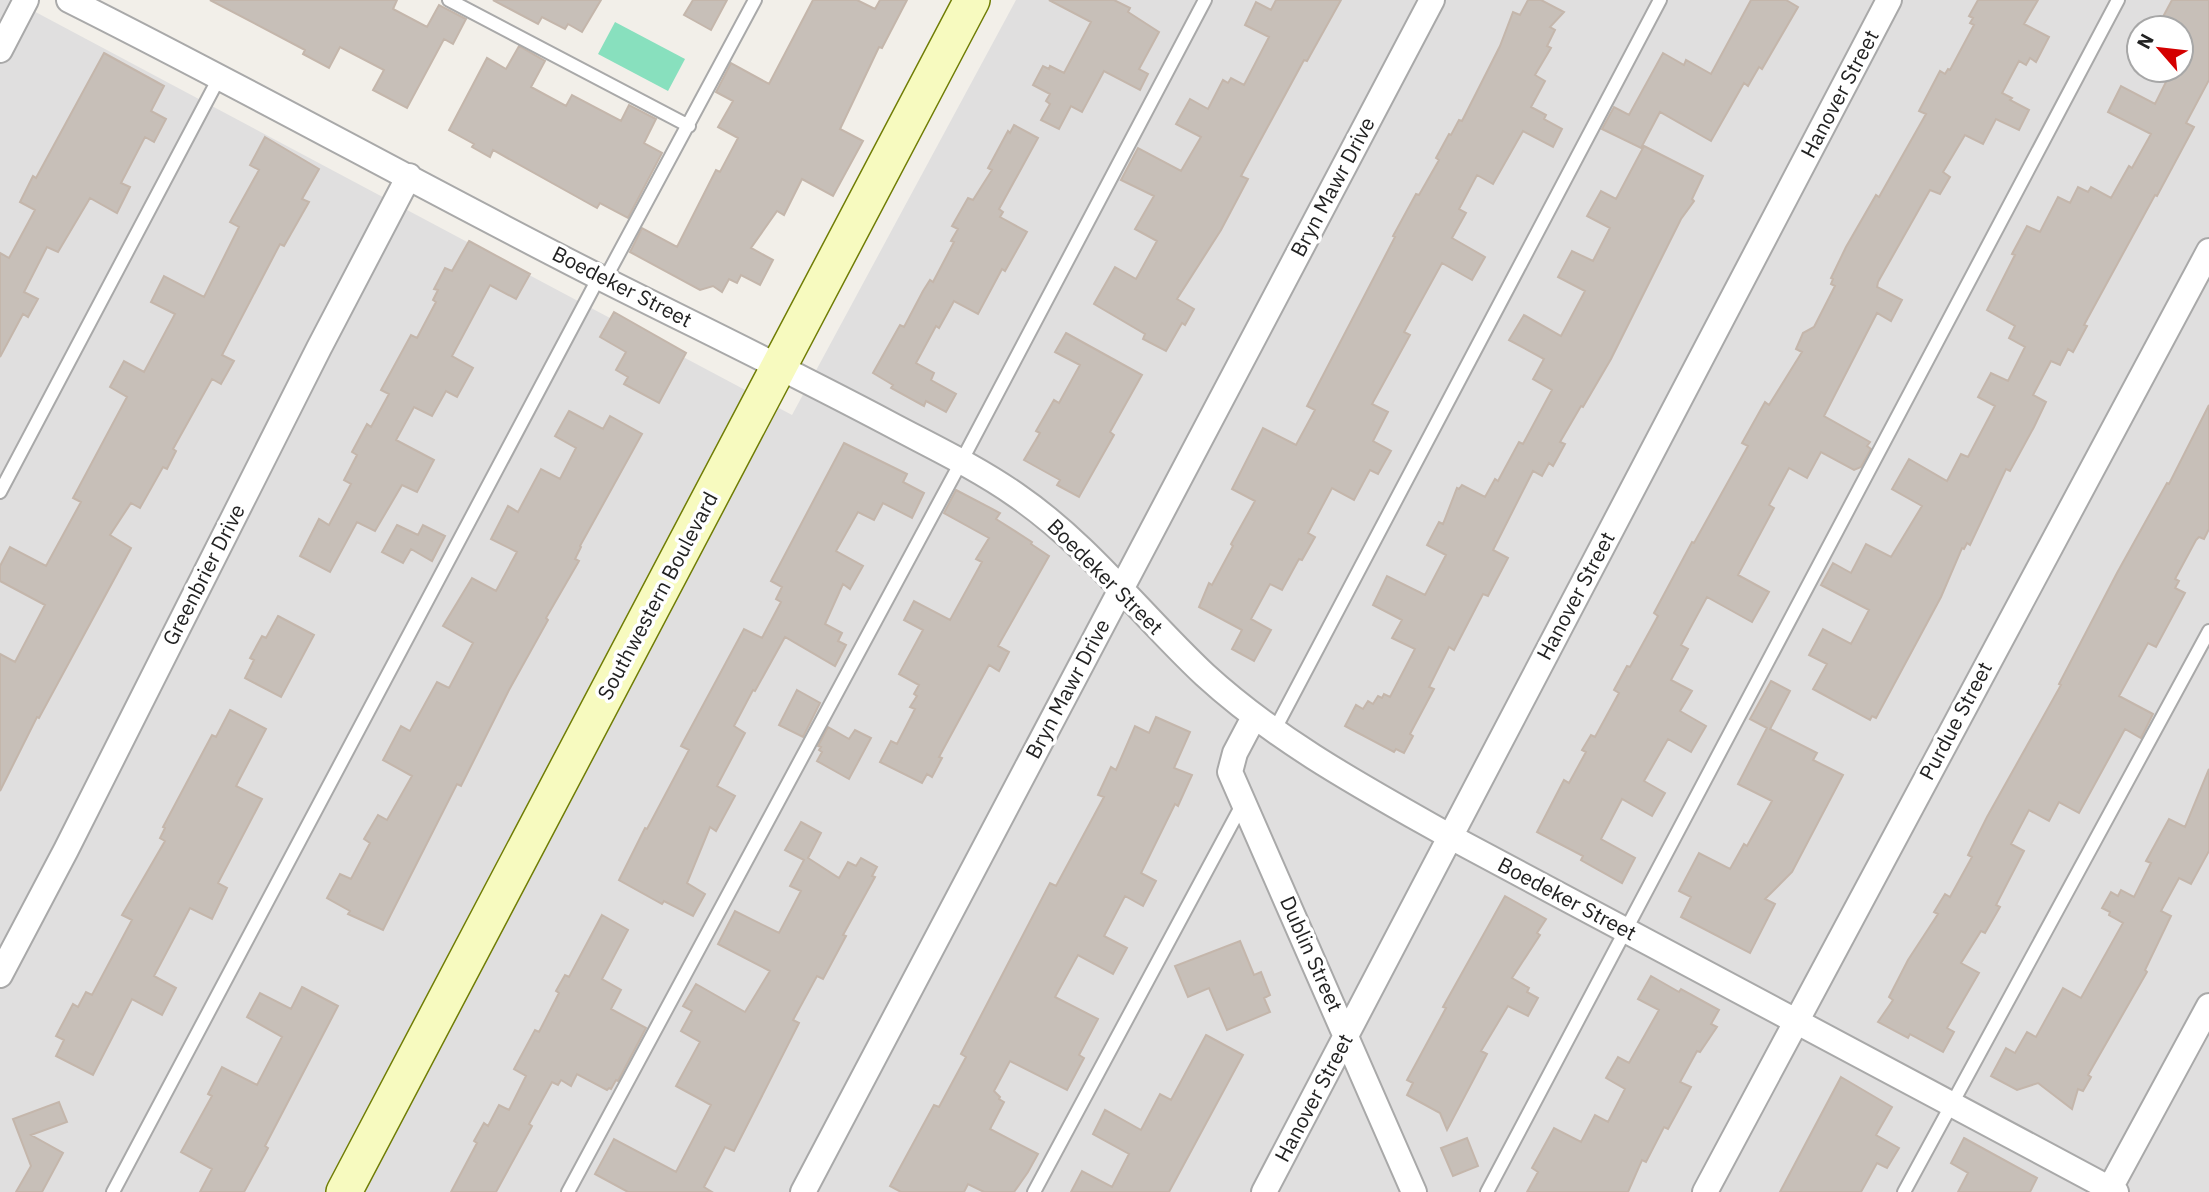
<svg xmlns="http://www.w3.org/2000/svg" width="2209" height="1192" font-family="'IBM Plex Sans',sans-serif">
  <style>
    .residential { fill: #e0dfdf; fill-rule: evenodd }
    .pitch { fill: #88e0be }
    .building { fill: #c7bfb8; stroke: #c4b6ab; stroke-width: 2 }
    .lines { fill: none; stroke-linecap: round; stroke-linejoin: round }
    .lane-casing { stroke: #a9a9a9; stroke-width: 16 }
    .street-casing { stroke: #a9a9a9; stroke-width: 28 }
    .secondary-casing { stroke: #707d05; stroke-width: 38 }
    .lane { stroke: #fff; stroke-width: 12 }
    .street { stroke: #fff; stroke-width: 24 }
    .secondary { stroke: #f7fabf; stroke-width: 35 }
    .labels { text-anchor: middle; stroke-width: 7; stroke-linejoin: round; paint-order: stroke }
    .street-label { font-size: 21px; fill: #222; stroke: #fff }
  </style>
  <rect width="100%" height="100%" fill="#f2efe9"/>
  <path class="residential" d="M0,0H13L792,415L1016,0H2209V1192H0ZM2139,28H2181V70H2139Z"/>
  <path class="pitch" d="M615,22L685,59L668,91L598,54Z"/>
  <path class="building" d="M210,0H397L393,9L427,27L439,5L466,19L453,44L444,39L407,108L373,90L384,70L340,47L329,68L303,54L305,50Z
    M493,0H601L582,32L568,24L565,29L542,17L538,24Z
    M693,0H727L711,30L684,15Z
    M813,0H857L875,9L880,0H907L882,48L879,47L840,129L863,141L833,196L802,179L784,215L777,211L751,248L773,260L760,285L741,275L737,283L729,279L722,292L713,286L700,290L630,252L642,228L677,247L716,170L720,172L738,138L718,127L733,101L716,92L731,63L769,84Z
    M1049,0H1114L1130,8L1128,12L1159,32L1139,69L1148,74L1140,90L1104,71L1082,112L1071,106L1059,129L1041,120L1050,104L1046,101L1050,94L1033,85L1043,66L1049,69L1050,66L1064,73L1091,22Z
    M1276,0H1341L1307,61L1304,60L1241,176L1248,179L1221,230L1177,299L1194,309L1185,325L1182,323L1166,351L1143,339L1145,334L1094,304L1115,267L1136,279L1157,241L1135,229L1154,196L1121,180L1138,148L1181,171L1201,137L1176,124L1190,99L1208,109L1223,80L1228,83L1231,78L1244,85L1269,37L1245,25L1256,2L1271,10Z
    M1528,0H1541L1564,12L1550,27L1555,30L1547,46L1551,48L1535,75L1545,81L1531,107L1546,115L1544,119L1562,129L1553,147L1523,131L1493,184L1477,175L1459,209L1466,213L1452,238L1485,257L1472,280L1442,263L1404,332L1410,335L1372,404L1388,412L1373,441L1391,451L1378,474L1370,470L1354,500L1332,488L1308,533L1315,537L1302,560L1299,559L1282,590L1270,584L1251,619L1271,630L1254,661L1232,649L1242,630L1199,607L1209,583L1212,585L1233,546L1231,544L1255,501L1232,489L1263,428L1296,445L1315,410L1307,406L1395,237L1393,236L1416,194L1419,195L1439,160L1436,158L1449,134L1451,135L1459,120L1462,121L1500,46L1513,12L1520,15Z
    M1751,0H1786L1798,7L1762,69L1759,67L1748,86L1744,83L1711,141L1660,112L1641,148L1602,129L1614,107L1629,115L1663,53L1684,65L1686,60L1711,74Z
    M1978,0H2038L2024,24L2049,37L2036,62L2030,58L2026,65L2019,61L2002,93L2012,98L2010,100L2029,110L2019,130L1996,119L1983,144L1965,135L1943,172L1950,177L1940,194L1930,190L1878,282L1877,287L1902,300L1891,321L1877,313L1824,416L1870,442L1867,446L1871,449L1861,467L1854,470L1821,452L1807,478L1789,468L1769,505L1774,508L1738,575L1769,592L1752,622L1707,597L1681,645L1688,649L1671,680L1692,691L1680,711L1706,726L1691,752L1668,739L1644,781L1665,793L1652,816L1622,799L1601,839L1635,858L1622,883L1581,860L1583,856L1537,832L1564,780L1569,783L1586,752L1582,750L1591,735L1595,737L1619,693L1614,690L1627,666L1630,667L1658,616L1654,613L1692,542L1694,543L1748,446L1742,443L1765,402L1769,405L1802,352L1796,349L1803,333L1814,327L1835,286L1831,284L1833,279L1831,278L1846,247L1876,195L1879,197L1926,114L1919,111L1940,71L1945,74L1948,69L1950,70L1974,25L1970,23L1973,18L1969,16Z
    M2172,0H2209V80L2186,123L2194,127L2157,196L2155,195L2084,325L2087,326L2073,352L2068,349L2060,365L2051,361L2033,395L2046,402L2034,427L2010,471L2006,469L1970,545L1967,543L1964,549L1962,548L1941,597L1876,718L1872,716L1870,720L1813,689L1827,664L1809,655L1823,629L1851,644L1869,610L1821,585L1833,563L1851,573L1866,544L1891,557L1922,506L1892,489L1909,459L1947,481L1961,454L1968,457L1995,406L1978,397L1991,373L2008,381L2025,347L2009,338L2015,326L1987,310L2015,255L2012,254L2027,226L2040,232L2058,197L2070,203L2078,187L2088,192L2091,187L2111,198L2129,166L2132,168L2151,134L2108,112L2121,86L2155,104L2172,70H2181V28H2157Z
    M519,46L545,61L531,87L566,106L572,95L621,121L629,105L656,119L644,143L662,153L628,218L600,203L597,208L493,150L490,157L472,147L474,144L449,130L487,58L506,69Z
    M104,53L164,86L151,111L166,119L154,142L145,137L121,183L130,187L117,213L90,198L58,252L47,247L24,292L38,299L28,317L23,314L0,357V253L9,258L35,210L20,202L33,176L36,178Z
    M1014,125L1038,138L999,209L1003,212L1000,217L1027,232L1005,271L1002,269L978,314L954,301L939,328L936,326L916,363L934,373L931,380L956,394L946,412L926,401L924,406L891,388L893,385L873,373L900,325L904,327L923,291L930,280L933,282L954,242L951,241L958,229L952,226L968,198L973,200L992,170L988,168L1008,131L1010,133Z
    M265,137L319,169L302,199L309,202L284,246L280,244L222,355L234,361L221,384L212,379L173,449L176,451L167,469L163,467L140,508L131,503L110,535L131,548L39,718L37,717L0,791V654L15,662L45,605L0,581V566L10,547L46,566L81,502L73,498L127,397L110,387L124,361L144,372L175,314L151,302L164,276L204,297L239,227L230,222L259,170L250,165Z
    M1644,146L1703,176L1692,199L1694,201L1681,219L1611,359L1583,407L1581,406L1560,442L1565,444L1553,466L1549,463L1542,476L1533,471L1493,550L1508,558L1488,596L1483,594L1454,650L1449,647L1429,687L1434,689L1410,734L1413,736L1404,753L1396,749L1394,752L1345,726L1356,705L1363,709L1368,701L1373,704L1378,696L1382,698L1384,694L1390,697L1415,649L1392,638L1402,620L1373,605L1387,576L1425,595L1446,555L1427,545L1439,522L1443,524L1457,488L1459,489L1462,485L1485,497L1495,479L1498,481L1519,442L1523,444L1552,390L1533,379L1544,359L1509,340L1524,315L1561,336L1585,291L1558,277L1572,251L1593,261L1610,228L1587,216L1601,191L1616,199Z
    M469,241L530,274L516,299L490,285L452,356L473,368L457,397L446,391L432,416L414,407L396,440L434,460L417,492L402,485L375,531L357,522L330,572L300,556L319,519L329,525L351,484L344,480L357,455L352,452L367,424L371,427L389,394L381,390L411,335L417,338L436,302L433,300L438,290L434,289L445,268L452,271Z
    M614,312L686,353L659,403L624,384L628,377L616,370L626,352L600,337Z
    M1066,333L1142,375L1110,432L1114,435L1079,497L1057,485L1060,480L1024,460L1040,433L1036,431L1054,400L1059,403L1080,365L1055,352Z
    M2209,405V529L2204,539L2199,537L2196,540L2175,579L2179,581L2175,588L2185,593L2156,647L2148,643L2119,696L2153,714L2141,738L2125,729L2079,813L2059,802L2049,821L2029,810L2011,844L2024,851L1996,905L2000,907L1985,933L1981,931L1961,963L1979,973L1947,1028L1954,1032L1943,1052L1910,1034L1908,1038L1878,1022L1893,1000L1889,997L1908,960L1938,914L1934,912L1945,894L1950,897L1972,857L1968,855L1987,817L2061,685L2059,684L2117,573L2167,483L2169,484Z
    M569,411L603,429L610,416L642,434L580,546L581,547L575,559L579,561L546,618L548,620L509,690L461,786L457,784L383,930L348,914L350,911L327,898L340,874L351,879L370,843L364,839L378,815L387,820L412,776L383,760L401,726L410,731L437,682L449,688L473,643L443,626L472,578L496,591L517,552L491,539L508,506L518,512L541,469L560,479L576,448L555,436Z
    M844,443L907,474L903,482L924,493L912,518L883,503L874,520L858,512L836,551L863,566L850,589L843,584L825,624L842,633L838,641L846,645L835,666L785,637L755,691L753,690L734,726L745,733L717,786L735,796L716,831L710,827L687,883L705,894L693,916L664,901L662,904L619,880L645,828L647,829L689,750L681,746L744,629L762,638L781,602L776,599L782,587L771,581Z
    M956,490L1000,513L996,519L1032,542L1031,544L1049,556L998,646L1009,652L999,671L989,665L939,757L942,758L932,777L927,774L922,783L880,762L891,741L897,744L915,709L910,707L917,696L914,694L919,685L899,674L923,630L904,620L914,601L950,620L982,562L976,559L989,538L944,513Z
    M397,525L418,535L423,525L445,536L432,561L411,549L403,563L382,552Z
    M278,616L314,635L281,697L245,678L254,660L250,658L262,636L266,638Z
    M1771,681L1790,691L1770,729L1817,753L1813,760L1843,775L1792,872L1765,899L1775,904L1750,953L1681,917L1691,897L1679,891L1699,853L1730,869L1744,844L1747,846L1772,801L1738,784L1767,728L1750,719Z
    M797,690L820,703L803,737L779,725Z
    M230,710L266,729L236,786L262,799L218,883L227,888L212,919L190,908L154,976L176,988L162,1015L132,999L93,1075L56,1056L64,1040L56,1036L73,1004L78,1007L86,992L92,995L132,920L122,915L165,841L160,838L165,828L163,827L212,735L216,737Z
    M1156,717L1190,732L1174,768L1192,775L1178,806L1175,804L1141,873L1156,881L1143,906L1125,896L1104,936L1127,948L1113,974L1078,955L1055,997L1098,1019L1079,1055L1084,1058L1067,1090L1010,1061L994,1091L1000,1097L999,1099L1004,1102L990,1129L1038,1154L1028,1172L1014,1192H984L968,1184L964,1192H901L890,1186L934,1105L939,1107L966,1057L961,1054L1050,883L1056,886L1104,797L1098,795L1111,767L1116,770L1135,726L1149,733Z
    M828,727L849,739L855,730L871,738L849,779L817,761L822,752L819,750L821,747L818,746Z
    M2209,769V851L2191,884L2179,878L2161,911L2171,916L2145,970L2147,972L2088,1075L2091,1077L2083,1091L2078,1089L2072,1109L2038,1083L2017,1090L1991,1076L2006,1048L2015,1053L2027,1032L2036,1037L2063,988L2081,998L2123,923L2109,915L2110,912L2102,908L2111,892L2118,896L2121,890L2134,897L2151,863L2146,861L2169,819L2185,827Z
    M801,822L821,833L808,858L839,878L848,862L856,866L861,858L877,867L872,876L875,877L843,935L846,936L823,979L817,976L793,1020L799,1023L734,1151L725,1147L704,1187L712,1192H628L595,1174L614,1139L676,1172L711,1105L676,1086L700,1042L681,1031L692,1011L683,1006L696,984L745,1012L770,971L718,944L735,911L779,933L801,891L790,886L804,860L785,850Z
    M1505,896L1546,919L1537,933L1540,935L1512,978L1529,988L1527,992L1538,998L1528,1016L1508,1006L1481,1051L1487,1054L1447,1130L1440,1113L1407,1095L1413,1083L1407,1080L1446,1008L1443,1007Z
    M602,915L628,930L602,979L621,990L611,1009L646,1028L618,1081L616,1080L611,1089L609,1088L607,1090L577,1074L571,1086L561,1080L558,1085L552,1082L529,1124L532,1126L496,1192H451L477,1143L474,1141L484,1123L488,1126L499,1105L509,1110L526,1076L514,1069L535,1030L539,1032L559,993L556,991L565,975L569,977Z
    M1240,941L1254,975L1261,972L1270,995L1264,998L1270,1012L1227,1030L1209,988L1188,997L1175,966Z
    M1651,976L1679,992L1681,989L1719,1010L1711,1024L1717,1027L1700,1052L1697,1051L1680,1082L1691,1087L1668,1129L1664,1127L1646,1162L1642,1160L1628,1192H1527L1538,1172L1532,1168L1554,1128L1581,1142L1595,1115L1608,1122L1625,1089L1606,1078L1618,1057L1629,1063L1659,1010L1638,999Z
    M302,987L338,1006L265,1146L268,1148L244,1192H200L212,1169L181,1152L212,1096L208,1094L222,1067L257,1085L282,1037L247,1017L260,993L291,1009Z
    M1206,1035L1243,1055L1169,1192H1071L1082,1171L1112,1187L1129,1154L1093,1134L1105,1110L1141,1130L1160,1094L1171,1100Z
    M1841,1077L1892,1107L1876,1135L1899,1148L1887,1168L1877,1163L1861,1192H1780Z
    M59,1102L67,1122L31,1135L63,1153L42,1192H16L31,1166L13,1119Z
    M1467,1138L1478,1166L1453,1176L1441,1148Z
    M1964,1138L2037,1178L2030,1192H1958L1968,1173L1951,1163Z"/>
  <g class="lines">
    <defs>
      <path id="lane" d="M449,0L689,126
        M605,279L755,0
        M0,492L220,76
        M1274,731L1660,0
        M113,1192L599,277
        M568,1192L961,462L1205,0
        M1034,1192L1243,803
        M1487,1192L2118,0
        M1904,1192L2209,631"/>
      <path id="street" d="M69,0C247,89 420,186 597,276C694,325 792,372 888,423C931,446 976,467 1016,495C1089,545 1141,615 1205,675C1277,741 1364,788 1449,836L2116,1192
        M0,50L26,0
        M1254,717L1235,753L1230,772L1414,1192
        M0,975L66,850L319,348L409,176
        M803,1192L1432,0
        M1264,1192L1889,0
        M1705,1192L2209,251
        M2108,1192L2209,1006"/>
      <path id="secondary" d="M344,1192L972,0"/>
    </defs>
    <use href="#lane" class="lane-casing"/>
    <use href="#street" class="street-casing"/>
    <use href="#secondary" class="secondary-casing"/>
    <use href="#lane" class="lane"/>
    <use href="#street" class="street"/>
    <use href="#secondary" class="secondary"/>
  </g>
  <g class="labels">
    <g class="street-label">
      <text transform="translate(1840 94) rotate(-62)" y="7">Hanover Street</text>
      <text transform="translate(1333 187) rotate(-62)" y="7">Bryn Mawr Drive</text>
      <text transform="translate(622 287) rotate(27)" y="7">Boedeker Street</text>
      <text transform="translate(204 575) rotate(-63)" y="7">Greenbrier Drive</text>
      <text transform="translate(1105 577) rotate(45)" y="7">Boedeker Street</text>
      <text transform="translate(658 596) rotate(-62)" y="7">Southwestern Boulevard</text>
      <text transform="translate(1576 596) rotate(-62)" y="7">Hanover Street</text>
      <text transform="translate(1068 689) rotate(-62)" y="7">Bryn Mawr Drive</text>
      <text transform="translate(1956 721) rotate(-62)" y="7">Purdue Street</text>
      <text transform="translate(1567 899) rotate(28)" y="7">Boedeker Street</text>
      <text transform="translate(1311 954) rotate(66)" y="7">Dublin Street</text>
      <text transform="translate(1314 1098) rotate(-62)" y="7">Hanover Street</text>
    </g>
  </g>
  <g transform="translate(2160 49) rotate(298)"><circle r="33" fill="#ffffff" stroke="#a7a7a7" stroke-width="2"/>
  <path d="M0-5L12 26L0 18L-12 26Z" fill="#d40000"/>
  <text y="-10" font-size="19" font-weight="bold" text-anchor="middle" fill="#222222">N</text>
  </g>
</svg>
